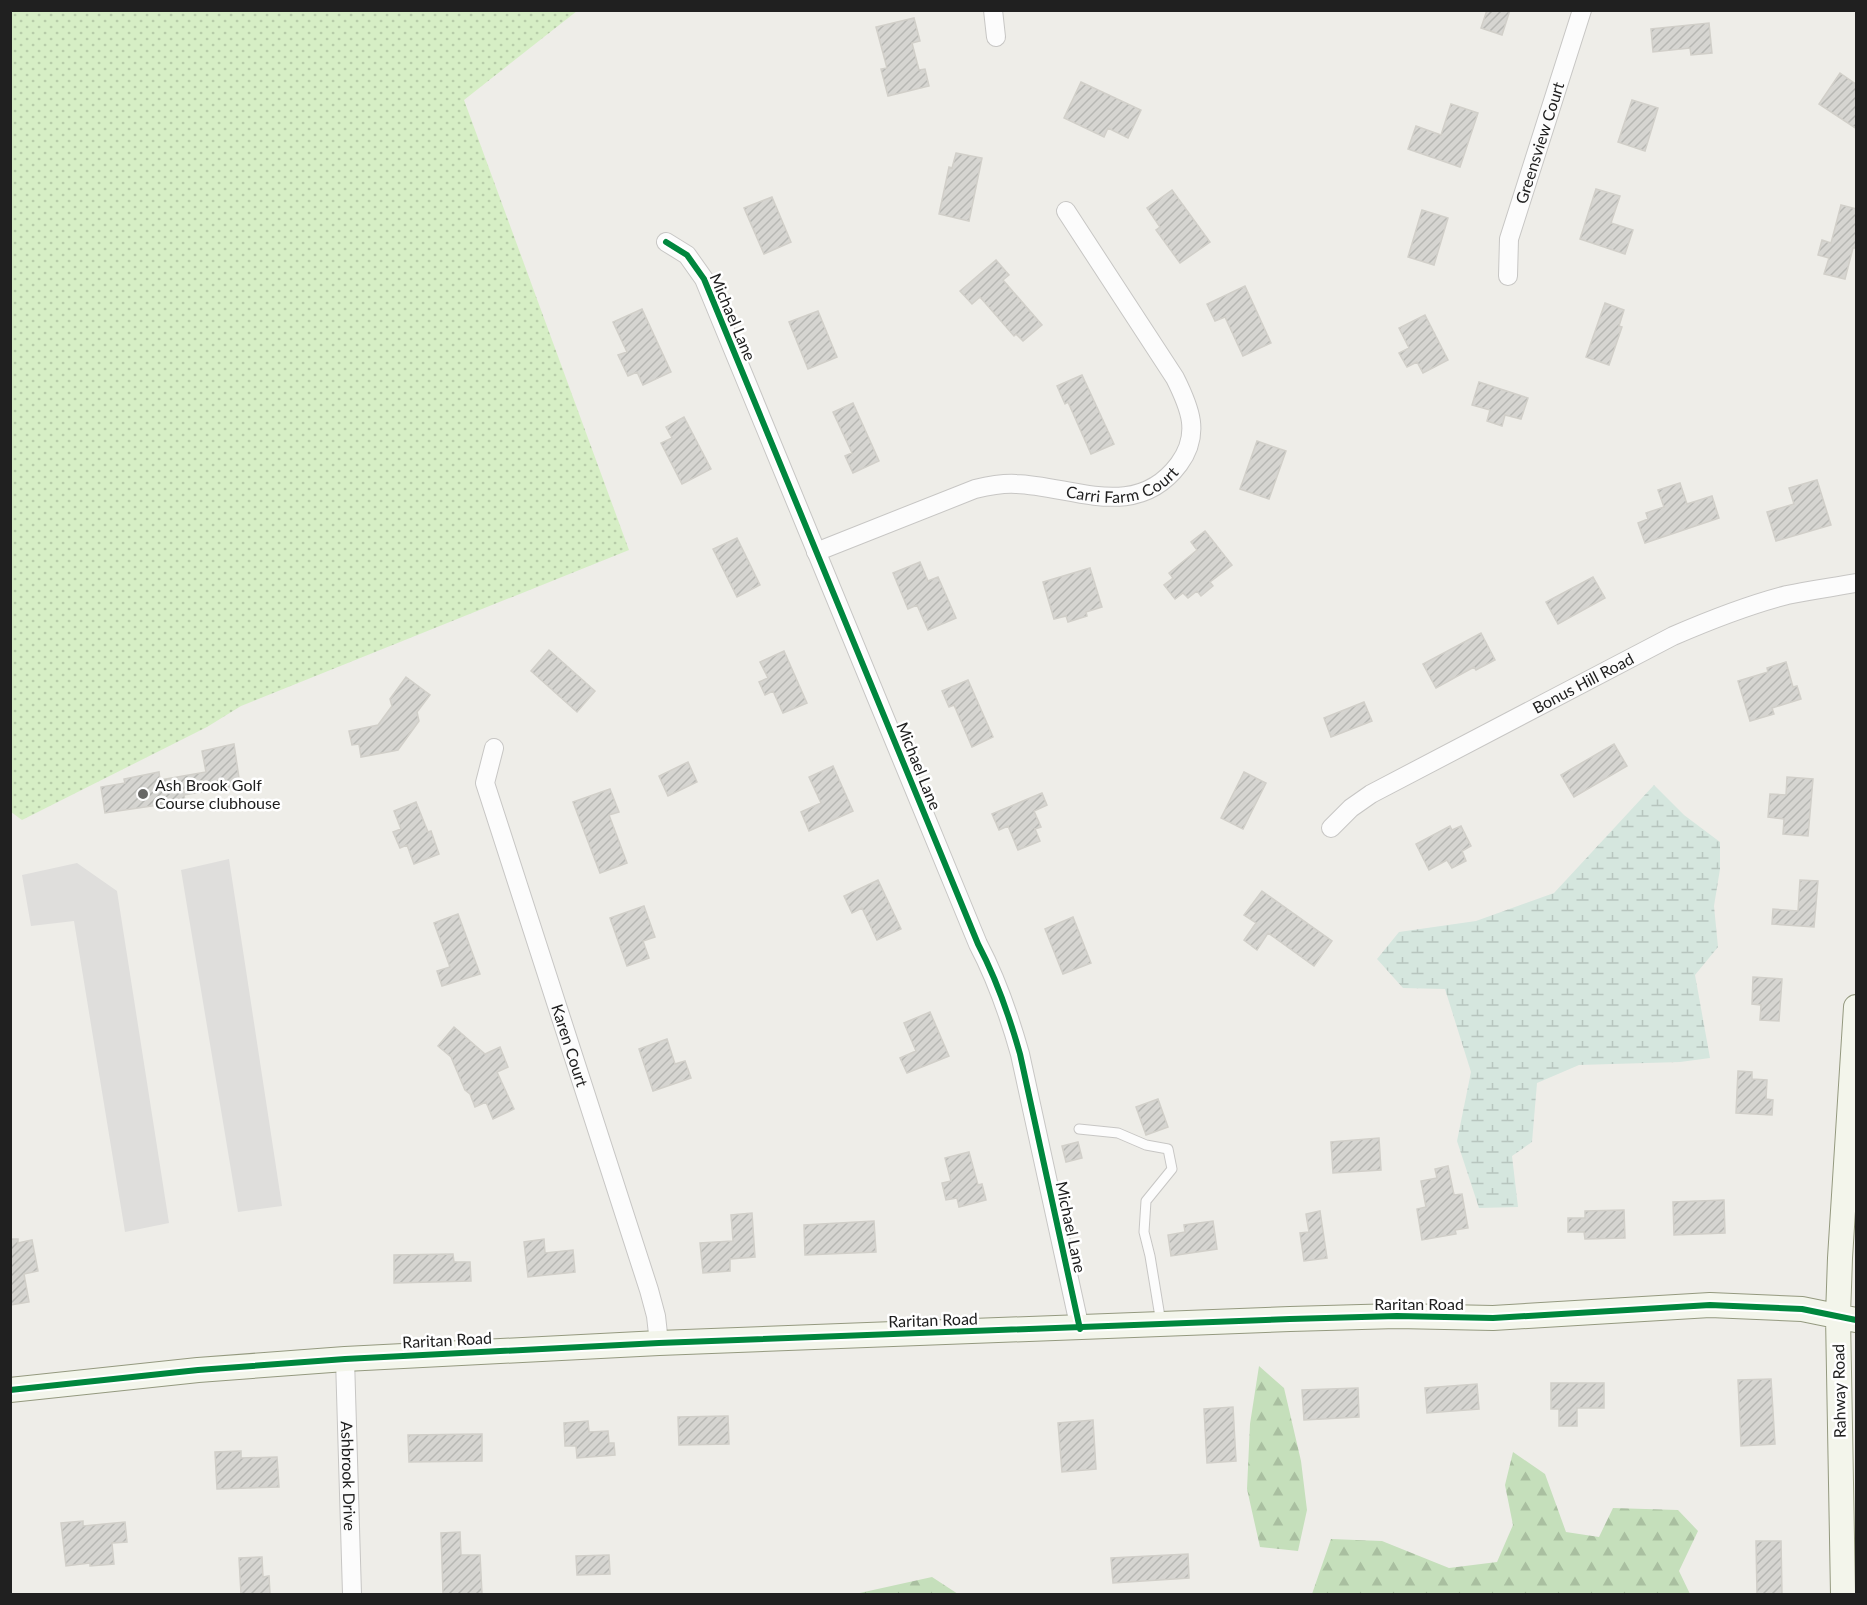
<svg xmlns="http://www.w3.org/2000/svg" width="1867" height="1605" font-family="Lato,sans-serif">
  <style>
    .grass { fill: url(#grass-dots) }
    .forest { fill: url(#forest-firs) }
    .wetland { fill: url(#wetland-marsh) }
    .parking { fill: #dfdedc }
    .building { fill: url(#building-hatch); stroke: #d1cfc9; stroke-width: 1.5 }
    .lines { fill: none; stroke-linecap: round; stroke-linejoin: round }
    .lane-casing { stroke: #c7c6c4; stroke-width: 11 }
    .street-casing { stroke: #c7c6c4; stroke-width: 20 }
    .secondary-casing { stroke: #94997f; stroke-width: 26 }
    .lane { stroke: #fcfcfc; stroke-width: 9 }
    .street { stroke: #fcfcfc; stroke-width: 18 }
    .secondary { stroke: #f3f5eb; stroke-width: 24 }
    .cycleway-casing { stroke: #fff; stroke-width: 10 }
    .cycleway { stroke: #00873e; stroke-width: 6 }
    .poi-dot { fill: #686866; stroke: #fff; stroke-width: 2 }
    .labels { text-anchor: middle; stroke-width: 5; stroke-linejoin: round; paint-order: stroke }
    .street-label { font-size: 16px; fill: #202020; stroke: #fff }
    .poi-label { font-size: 16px; fill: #202020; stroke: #fff; text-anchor: start }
  </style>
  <defs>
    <pattern id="grass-dots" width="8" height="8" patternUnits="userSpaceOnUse" patternTransform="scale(1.5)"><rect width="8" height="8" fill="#d6eec5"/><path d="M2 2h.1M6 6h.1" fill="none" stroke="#b7cca9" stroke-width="1.8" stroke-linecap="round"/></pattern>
    <pattern id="forest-firs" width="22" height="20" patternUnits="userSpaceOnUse" patternTransform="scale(1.5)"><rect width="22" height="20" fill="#c5dfbb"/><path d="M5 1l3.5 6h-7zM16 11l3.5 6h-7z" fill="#a9bfa0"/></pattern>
    <pattern id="wetland-marsh" width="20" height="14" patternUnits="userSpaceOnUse" patternTransform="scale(1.5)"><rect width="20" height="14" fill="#d5e6de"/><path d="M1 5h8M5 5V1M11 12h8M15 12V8" fill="none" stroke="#b7c5be"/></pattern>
    <pattern id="building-hatch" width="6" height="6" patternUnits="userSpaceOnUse" patternTransform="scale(1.5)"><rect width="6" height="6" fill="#d6d5d1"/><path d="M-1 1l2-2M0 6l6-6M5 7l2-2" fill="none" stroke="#b7b7b3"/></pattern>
  </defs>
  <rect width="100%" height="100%" fill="#eeede8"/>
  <path class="grass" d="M11,10L577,11L464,100L629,550L241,706L207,727L22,820L11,812Z"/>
  <path class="forest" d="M1259,1366L1284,1388L1301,1461L1307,1510L1298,1551L1260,1547L1247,1489L1250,1424Z
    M1513,1452L1545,1474L1566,1532L1599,1537L1613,1508L1678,1510L1698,1531L1679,1571L1690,1594H1312L1331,1539L1382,1541L1449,1568L1497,1562L1513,1525L1505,1485Z
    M932,1577L958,1594H855Z"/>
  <path class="wetland" d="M1654,785L1684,815L1720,842V869L1714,906L1718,947L1695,975L1710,1058L1680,1062L1579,1065L1537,1083L1532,1142L1512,1156L1518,1207L1479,1208L1457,1141L1471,1072L1445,989L1403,988L1377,959L1399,932L1476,921L1554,893Z"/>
  <path class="parking" d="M229,859L282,1206L238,1212L181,870Z
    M77,863L117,891L169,1223L125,1232L74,921L31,926L22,875Z"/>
  <path class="building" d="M1487,10H1510L1502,35L1481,28Z
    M914,18L920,41L912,43L919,70L925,69L929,86L888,96L881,69L887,68L876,27Z
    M1709,23L1712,53L1691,55L1690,48L1653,52L1651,29Z
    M1840,73L1857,85V129L1819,104Z
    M1081,82L1141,110L1128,138L1108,128L1104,137L1064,118Z
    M1632,100L1658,108L1645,151L1618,142Z
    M1451,104L1478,113L1460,167L1408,149L1416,126L1441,135Z
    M956,153L982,158L969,221L939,214L949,167L952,168Z
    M1596,189L1620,196L1611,223L1633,230L1625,254L1580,239Z
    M1172,190L1210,242L1180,263L1156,230L1160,227L1147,208Z
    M772,197L791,242L764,254L744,208Z
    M1841,205L1857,209V248H1853L1845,279L1824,274L1829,258L1818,255L1822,240L1831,243Z
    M1422,210L1448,218L1434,265L1408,257Z
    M996,260L1009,275L1003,280L1042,325L1023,341L1016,334L1014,336L980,297L972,304L960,291Z
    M1245,286L1271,343L1243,356L1225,317L1215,321L1207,304Z
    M1605,303L1624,310L1619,326L1622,327L1609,365L1586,357Z
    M642,309L671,372L643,385L637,372L628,376L618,355L627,352L613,322Z
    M818,311L837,357L808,369L789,322Z
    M1425,315L1448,360L1423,373L1417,362L1407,367L1399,353L1409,348L1399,328Z
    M1082,375L1114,444L1091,454L1068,402L1065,404L1057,386Z
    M1479,382L1528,398L1521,419L1505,415L1502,426L1487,421L1490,410L1472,405Z
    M853,403L879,461L853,473L845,456L852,453L833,412Z
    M684,417L711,469L682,484L661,443L672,438L666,427Z
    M1257,441L1286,451L1269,499L1240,489Z
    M1817,480L1831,525L1776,541L1767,512L1794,504L1789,488Z
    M1680,483L1687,504L1712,496L1719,518L1645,543L1638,523L1648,519L1646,513L1664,507L1658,490Z
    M1205,531L1232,565L1210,582L1213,586L1201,596L1197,591L1188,598L1183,593L1175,599L1164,585L1173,578L1169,573L1197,550L1191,542Z
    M737,538L760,585L737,597L713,549Z
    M920,562L928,581L938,577L956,618L928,630L917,605L908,609L893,573Z
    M1090,568L1102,607L1086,612L1087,616L1068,622L1066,616L1054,619L1043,582Z
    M1593,577L1605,598L1558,624L1546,602Z
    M1481,633L1495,660L1476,670L1474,667L1436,688L1423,664Z
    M549,650L595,691L577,712L531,671Z
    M784,651L807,703L783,713L773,691L765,695L759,682L768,678L760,662Z
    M1786,662L1793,687L1797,686L1801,699L1772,708L1774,714L1750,721L1738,681L1768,672L1767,668Z
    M406,677L430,695L417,712L419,721L398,750L361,757L359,744L352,745L349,731L378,725L392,706L390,699Z
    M968,680L993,737L972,747L954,705L949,707L942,691Z
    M1364,702L1372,721L1331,737L1324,718Z
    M234,744L240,785L184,795L185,801L105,813L101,787L125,783L124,779L159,772L160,780L206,772L202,751Z
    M1614,744L1627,766L1574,797L1561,775Z
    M688,762L697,782L668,796L659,776Z
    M833,766L853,811L809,831L801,812L821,803L809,777Z
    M1244,772L1266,783L1243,829L1221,818Z
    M1787,777L1813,779L1808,836L1783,834L1784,819L1768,817L1770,794L1786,795Z
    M610,789L619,812L609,815L627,863L600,873L573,802Z
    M1042,793L1047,805L1034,811L1041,827L1035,829L1040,841L1018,850L1008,826L999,830L992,814Z
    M416,802L428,832L431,831L439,854L414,864L407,845L400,848L393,832L401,829L394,811Z
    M1450,826L1452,830L1461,826L1471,846L1462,851L1466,861L1452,868L1447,860L1429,870L1416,844Z
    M878,880L901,929L877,940L862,908L852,913L844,896Z
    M1800,880L1818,881L1814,927L1772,924L1773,909L1798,911Z
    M1262,891L1332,941L1314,966L1268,933L1257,950L1244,940L1256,923L1244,915Z
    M644,906L655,937L643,941L649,958L627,966L610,918Z
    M458,914L480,974L442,986L437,971L450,967L434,923Z
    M1073,917L1091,963L1063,974L1045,929Z
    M1753,977L1782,979L1779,1021L1760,1020L1761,1005L1752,1004Z
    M930,1012L949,1056L907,1073L900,1058L916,1051L904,1023Z
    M454,1027L485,1054L500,1047L508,1067L497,1072L514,1109L493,1119L486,1102L475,1107L470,1094L465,1090L451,1057L438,1046Z
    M667,1039L675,1064L685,1061L691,1078L653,1091L639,1049Z
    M1738,1071L1752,1072V1079L1767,1080L1766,1099L1773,1100L1772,1115L1736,1113Z
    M1158,1099L1168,1127L1146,1135L1136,1107Z
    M1379,1138L1381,1170L1333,1173L1331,1142Z
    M1078,1142L1082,1158L1066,1162L1062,1146Z
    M969,1152L978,1185L982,1184L986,1200L959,1207L957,1198L946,1200L942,1183L951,1181L945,1158Z
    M1448,1166L1454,1195L1462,1194L1468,1228L1455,1230L1456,1234L1422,1240L1417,1209L1426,1207L1421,1181L1437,1178L1435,1169Z
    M1724,1200L1725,1233L1674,1235L1673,1202Z
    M1624,1210L1625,1238L1585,1239L1584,1232H1568V1218H1585V1211Z
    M1320,1211L1327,1258L1304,1261L1300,1233L1309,1232L1306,1214Z
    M752,1213L755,1257L730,1259V1271L703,1273L700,1243L733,1241L731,1215Z
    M874,1221L876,1252L805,1255L804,1225Z
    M1213,1221L1217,1249L1171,1256L1168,1235L1185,1232L1184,1225Z
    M10,1239H18V1243L32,1240L38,1271L24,1274L29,1302L10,1305Z
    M544,1239L545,1253L573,1250L575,1272L528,1277L524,1242Z
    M453,1254L454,1262H470L471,1281L394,1283V1255Z
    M1771,1379L1775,1444L1741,1446L1738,1380Z
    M1551,1383H1604V1408H1577V1426H1559V1409H1551Z
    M1477,1384L1479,1409L1427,1413L1425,1388Z
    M1358,1388L1359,1417L1304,1420L1302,1390Z
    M1233,1407L1236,1461L1207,1463L1204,1409Z
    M728,1416L729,1444L679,1445L678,1417Z
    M1093,1420L1096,1469L1062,1472L1058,1423Z
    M588,1421L589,1432L608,1431L609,1443H614L615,1455L577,1458L576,1446H565L564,1423Z
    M482,1434V1461L409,1462L408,1435Z
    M241,1451V1458L277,1457L279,1487L217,1489L215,1452Z
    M83,1521V1526L125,1522L127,1542L112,1543L114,1564L90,1566V1563L66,1566L61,1523Z
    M460,1532L461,1555H480L482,1594H443L441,1533Z
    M1756,1541H1781L1782,1594H1757Z
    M1188,1554L1189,1578L1113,1583L1111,1558Z
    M609,1555L610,1574L577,1575L576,1556Z
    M262,1557L263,1577L269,1576L270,1594H241L239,1558Z"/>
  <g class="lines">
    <defs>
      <path id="lane" d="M1079,1129L1118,1133L1146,1145L1168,1149L1172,1169L1146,1201L1144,1232L1150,1256L1161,1323"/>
      <g id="street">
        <path d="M993,10L996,37"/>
        <path d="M666,242L687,255L704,279L978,944C997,980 1009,1015 1020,1054L1080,1329"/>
        <path id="s1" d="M1508,276L1509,239L1582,10"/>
        <path id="s2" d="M816,552L975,489C988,486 1002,483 1016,484C1073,486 1136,522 1179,464C1201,434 1190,408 1175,378L1066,211"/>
        <path id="s3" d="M494,748L485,783L649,1290L656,1316L659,1343"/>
        <path id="s4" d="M1331,828L1351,808L1371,794L1673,636C1710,620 1748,605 1787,595C1810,590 1834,587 1856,583"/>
        <path id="s5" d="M345,1359L352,1594"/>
      </g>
      <path id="secondary" d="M10,1390L198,1370L345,1359L659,1343L1290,1319L1397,1316L1493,1318L1710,1305L1802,1309L1856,1320
        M1843,1594L1838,1316L1840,1258L1856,1007"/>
    </defs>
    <use href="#lane" class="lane-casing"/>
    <use href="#street" class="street-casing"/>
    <use href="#secondary" class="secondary-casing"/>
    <use href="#lane" class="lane"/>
    <use href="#street" class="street"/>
    <use href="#secondary" class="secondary"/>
    <defs>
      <path id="cycleway" d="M666,242L687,255L704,279L978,944C997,980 1009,1015 1020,1054L1080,1329
        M10,1390L198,1370L345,1359L659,1343L1290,1319L1397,1316L1493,1318L1710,1305L1802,1309L1856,1320"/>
    </defs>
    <use href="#cycleway" class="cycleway-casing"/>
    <use href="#cycleway" class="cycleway"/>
  </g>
  <circle class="poi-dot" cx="143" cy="794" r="6"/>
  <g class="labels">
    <g class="street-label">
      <text dy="6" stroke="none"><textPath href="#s1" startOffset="138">Greensview Court</textPath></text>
      <text transform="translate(733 317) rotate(67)" y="6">Michael Lane</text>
      <text dy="6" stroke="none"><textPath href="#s2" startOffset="322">Carri Farm Court</textPath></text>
      <text dy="6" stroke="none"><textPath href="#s4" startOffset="292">Bonus Hill Road</textPath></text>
      <text transform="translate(919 766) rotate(68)" y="6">Michael Lane</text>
      <text dy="6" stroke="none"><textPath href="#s3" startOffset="312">Karen Court</textPath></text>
      <text transform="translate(1071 1227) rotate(78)" y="6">Michael Lane</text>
      <text x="1419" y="1310">Raritan Road</text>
      <text transform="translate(933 1320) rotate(-2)" y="6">Raritan Road</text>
      <text transform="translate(447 1340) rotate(-3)" y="6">Raritan Road</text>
      <text transform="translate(1839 1391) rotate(-91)" y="6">Rahway Road</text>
      <text dy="6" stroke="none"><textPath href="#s5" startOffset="117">Ashbrook Drive</textPath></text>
    </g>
    <g class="poi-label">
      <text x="155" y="791">Ash Brook Golf<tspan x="155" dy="18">Course clubhouse</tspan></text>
    </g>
  </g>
  <rect width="1867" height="1605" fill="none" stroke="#202020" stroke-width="24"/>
</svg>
